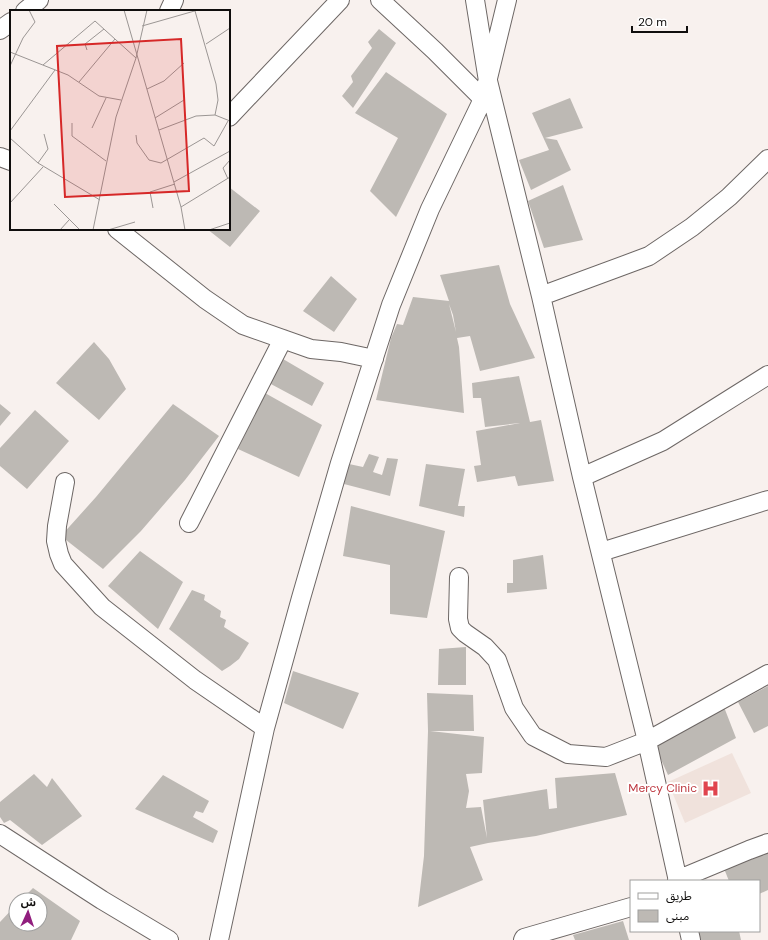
<svg xmlns="http://www.w3.org/2000/svg" width="768" height="940" font-family="'DM Sans','Noto Sans Arabic',sans-serif">
  <style>
    .built { fill: #f0e2dc }
    .building { fill: #bdb9b4; fill-rule: evenodd }
    .lines { fill: none; stroke-linecap: round; stroke-linejoin: round }
    .minor-casing { stroke: #6d6765; stroke-width: 20 }
    .minor { stroke: #fff; stroke-width: 18 }
    .labels { text-anchor: middle; stroke-width: 4; stroke-linejoin: round; paint-order: stroke }
    .health-label { font-size: 12px; fill: #be3a42; stroke: #fff; text-anchor: end }
    .inset-road { fill: none; stroke: #9b9694; stroke-width: 1 }
    .view { fill: #d62828; fill-opacity: 0.15; stroke: #d62828; stroke-width: 2 }
    .inset-edge { fill: none; stroke: #100e0d; stroke-width: 2 }
  </style>
  <rect width="100%" height="100%" fill="#f8f1ee"/>
  <path class="built" d="M732,753L751,793L685,823L668,782Z"/>
  <path class="building" d="M379,29L396,43L353,108L342,96L353,82L351,76L372,48L368,42Z
    M386,72L447,114L396,217L370,191L398,138L355,113Z
    M570,98L583,128L545,138L557,140L571,170L531,190L519,160L549,150L532,113Z
    M563,185L583,240L544,248L528,201Z
    M229,187L260,211L230,247L207,229H229Z
    M499,265L510,304L535,358L480,371L470,336L457,338L459,347L464,413L376,400L391,338L397,324L403,325L413,297L449,301L440,275ZM449,304L453,315L456,332Z
    M331,276L357,299L334,332L303,311Z
    M94,342L109,359L126,389L99,420L56,383Z
    M283,359L324,383L312,406L269,383Z
    M519,376L530,422L541,420L554,481L518,486L515,476L477,482L474,466L481,465L476,431L520,423L485,427L481,398H473L472,383Z
    M265,393L322,425L299,477L238,449Z
    M0,404L11,413L0,426Z
    M173,404L219,436L185,480L141,531L103,569L61,536L96,497Z
    M35,410L69,441L27,489L0,466V448Z
    M369,454L379,457L373,472L382,475L387,458L398,459L390,496L344,484L349,464L363,467Z
    M426,464L465,469L458,506H465L464,517L419,506Z
    M351,506L445,531L427,618L390,614V565L343,556Z
    M140,551L183,582L158,629L108,586Z
    M543,555L547,589L507,593V583H513V560Z
    M192,590L205,595L204,600L221,611L220,617L226,620L224,627L249,643L239,659L230,666L222,671L169,629Z
    M466,647V685H438L439,649Z
    M293,671L359,693L343,729L284,703Z
    M768,686V726L754,733L738,702Z
    M427,693L473,695L474,731H430L484,737L482,773L466,774L469,791L466,808L481,807L487,838L483,800L547,789L549,809L557,808L555,778L615,773L627,815L536,836L488,843L470,847L483,880L418,907L424,856L428,731Z
    M724,707L736,738L668,775L655,746Z
    M34,774L47,787L52,778L82,816L42,845L10,820L4,823L0,817V802Z
    M163,775L209,801L203,813L196,811L193,817L218,831L213,843L135,809Z
    M768,850V890L759,894V881H729L723,866Z
    M33,888L80,921L71,940H0V922L16,905V924H40V900H21Z
    M623,921L629,940H575L573,935Z
    M698,931H739L741,940H701Z"/>
  <g class="lines">
    <defs>
      <path id="minor" d="M380,0L435,51L483,99
        M475,0L488,81L541,296L582,477L647,741L678,881
        M25,11L39,0
        M169,11L174,0
        M0,30L11,22
        M229,117L340,0
        M0,157L11,161
        M117,229L205,299L243,325L311,349L341,352L374,359
        M541,296L649,256L692,227L729,197L768,159
        M582,477L663,441L768,375
        M65,482L57,526L56,541L59,554L63,564L102,607L195,680L265,728
        M189,523L283,339
        M601,552L768,500
        M459,577L458,619L460,628L465,633L485,647L497,660L514,708L533,736L568,754L606,757L647,741L768,674
        M0,834L102,900L169,940
        M677,880L749,850L768,843
        M689,931L691,940
        M219,940L265,728L301,598L340,463L391,305L430,209L483,99L507,0
        M523,940L524,938L631,907"/>
    </defs>
    <use href="#minor" class="minor-casing"/>
    <use href="#minor" class="minor"/>
  </g>
  <defs>
    <symbol id="hospital-bare" viewBox="-9 -9 18 18"><path d="M-5-5h3v3.5h4V-5h3V5h-3V1.5h-4V5h-3Z" fill="#e0444e" stroke="#fff" stroke-width="2.5" paint-order="stroke"/></symbol>
  </defs>
  <g fill-rule="evenodd">
    <use href="#hospital-bare" x="698" y="776" width="25" height="25"/>
  </g>
  <g class="labels">
    <g class="health-label">
      <text x="697" y="792">Mercy Clinic</text>
    </g>
  </g>
  <g transform="translate(10 10)">
    <rect width="220" height="220" fill="#f8f1ee"/>
    <path class="inset-road" d="M114,0L171,197L175,220M185,1L206,74L208,90L205,105M132,16L188,0M196,34L220,18M77,40L75,34L94,19M0,42L58,65L89,86L111,90M33,55L85,11L126,48M0,56L13,28L25,12L19,0M69,72L105,29M137,79L154,71L174,53M145,108L174,90M62,113V126L96,151M82,118L96,88M149,120L186,106L205,105L220,111M0,121L45,60M126,125L127,133L139,150L151,153L194,128L204,136L218,111M0,128L28,153L90,190M28,153L38,139L34,124M218,169L213,158L220,150M164,172L220,141M0,193L33,157M44,194L70,220M171,197L220,167M143,198L140,182L165,174M50,220L59,210M83,220L106,107L126,48L137,0M98,220L125,212M199,220L220,213"/>
    <path class="view" d="M171,29L179,181L55,187L47,36Z"/>
    <rect width="220" height="220" class="inset-edge"/>
  </g>
  <rect x="630" y="880" width="130" height="52" fill="#ffffff" stroke="#9f9f9e"/>
  <rect x="638" y="893" width="20" height="6" fill="#ffffff" stroke="#9f9f9e"/>
  <text x="666" y="900" font-size="12" fill="#100e0d">طريق</text>
  <rect x="638" y="910" width="20" height="12" fill="#bdb9b4" stroke="#9f9f9e"/>
  <text x="666" y="920" font-size="12" fill="#100e0d">مبنى</text>
  <g transform="translate(28 912) rotate(3)"><circle r="19" fill="#ffffff" stroke="#9f9f9e"/>
  <path d="M0-3L7 15L0 10L-7 15Z" fill="#911e7e"/>
  <text y="-6" font-size="11" font-weight="bold" text-anchor="middle" fill="#100e0d">ش</text>
  </g>
  <path d="M632 26v6h55v-6" fill="none" stroke="#100e0d" stroke-width="2"/>
  <text x="638" y="26" font-size="12" fill="#100e0d" stroke="#ffffff" stroke-width="3" paint-order="stroke">20 m</text>
</svg>
